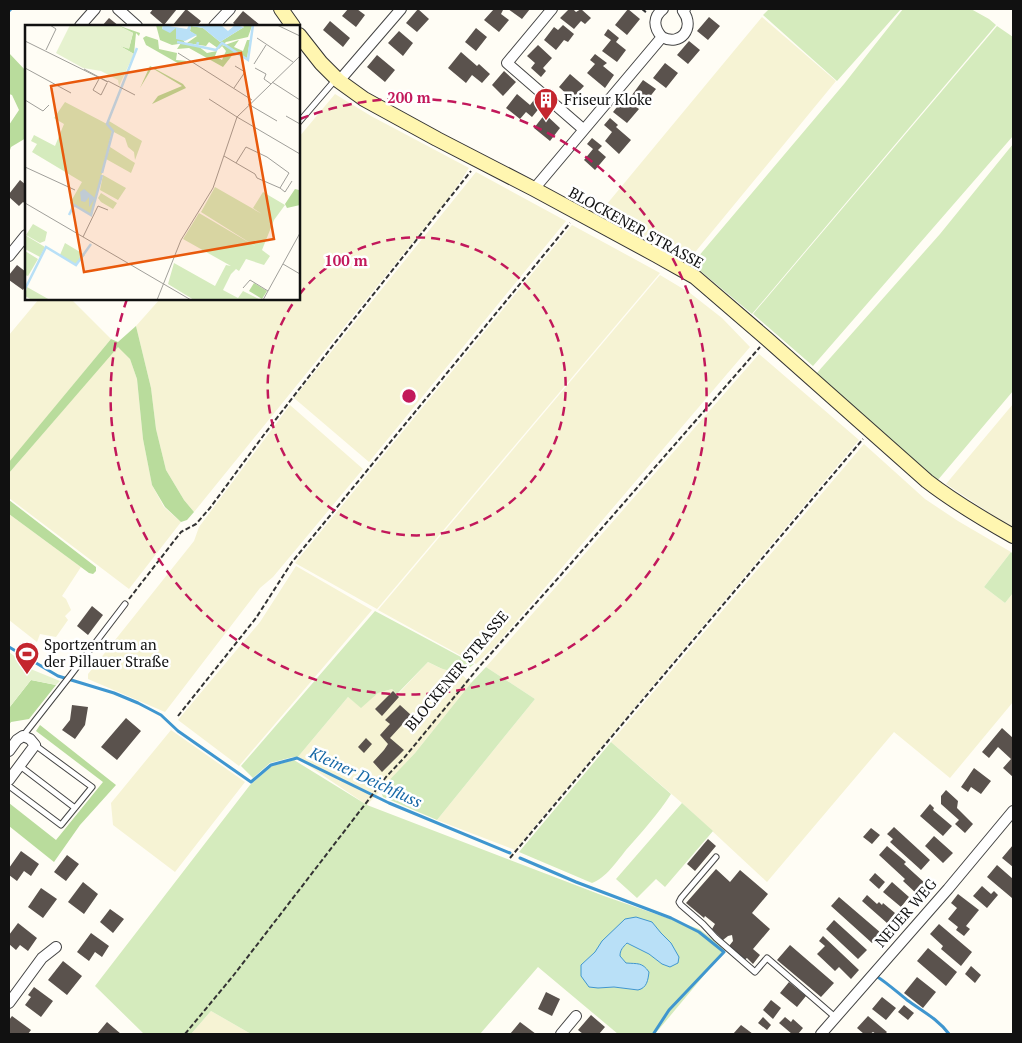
<svg xmlns="http://www.w3.org/2000/svg" width="1022" height="1043" font-family="'PT Serif',serif">
  <style>
    .farmland { fill: #f6f3d4 }
    .green { fill: #d5ebbd; fill-rule: evenodd }
    .forest { fill: #b9dc9c }
    .pitch { fill: #e6f2cf }
    .water { fill: #b9e0f7; stroke: #3f96cf }
    .lines { fill: none; stroke-linecap: round; stroke-linejoin: round }
    .stream { stroke: #3f96cf; stroke-width: 3 }
    .building { fill: #5a524d }
    .lane-casing { stroke: #444; stroke-width: 7 }
    .street-casing { stroke: #444; stroke-width: 12 }
    .secondary-casing { stroke: #333; stroke-width: 16 }
    .path { stroke: #333; stroke-width: 2; stroke-dasharray: 5 2.5; stroke-linecap: butt }
    .lane { stroke: #fff; stroke-width: 5 }
    .street { stroke: #fff; stroke-width: 10 }
    .secondary { stroke: #fff6b0; stroke-width: 14 }
    .ring { fill: none; stroke: #c2185b; stroke-width: 2.5; stroke-dasharray: 9 6 }
    .labels { text-anchor: middle; stroke-width: 5; stroke-linejoin: round; paint-order: stroke }
    .poi-label { font-size: 15px; fill: #111; stroke: #fff; text-anchor: start }
    .street-label { font-size: 15px; fill: #111; stroke: #fff }
    .water-label { font-size: 16px; font-style: italic; fill: #1768a6; stroke: #fff }
    .inset-river { fill: none; stroke: #b9e0f7; stroke-width: 2.5 }
    .inset-road { fill: none; stroke: #a09f9a; stroke-width: 1 }
    .view { fill: #e8590c; fill-opacity: 0.15; stroke: #e8590c; stroke-width: 2.5 }
    .inset-edge { fill: none; stroke: #111; stroke-width: 2.5 }
    .centre { fill: #c2185b; stroke: #fff; stroke-width: 2.5 }
    .ring-label { font-size: 15px; text-anchor: middle; font-weight: bold; fill: #c2185b; stroke: #fff; stroke-width: 5; stroke-linejoin: round; paint-order: stroke }
  </style>
  <rect width="100%" height="100%" fill="#fffdf5"/>
  <path class="farmland" d="M762,17L836,81L687,262L597,216Z
    M335,94L371,116L469,168L460,182L447,200L194,512L184,500L166,470L156,429L151,388L136,326L160,299H299V137Z
    M476,172L566,221L369,462L294,398Z
    M572,225L660,273L377,609L295,563Z
    M660,275L690,293L722,318L750,347L496,645L476,664L378,610Z
    M39,299H71L111,339L9,463V335Z
    M118,346L130,359L137,379L143,439L152,485L164,507L181,522L129,589L9,498V473Z
    M759,354L859,440L515,850L437,820L535,699L486,667Z
    M1013,404V528L1000,520L946,484Z
    M290,405L363,469L273,577L260,588L165,712L88,679V674L194,541L199,527Z
    M864,444L925,499L958,521L1011,552L984,587L1005,603L1013,593V702L950,778L894,732L767,882L682,803L611,742Z
    M9,514L81,567L62,596L66,599L71,610L65,616L68,620L56,637L40,634L37,642L9,620Z
    M296,566L372,610L239,766L178,720L260,622Z
    M428,662L440,668L459,672L471,683L415,753L367,805L297,758L348,697L361,707L378,693L392,689L398,694Z
    M171,730L245,782L175,872L113,825L111,803Z
    M211,1011L251,1034H191Z"/>
  <path class="green" d="M769,9H901L837,81L763,15Z
    M903,9H971L989,19L996,25L752,314L692,264L844,84Z
    M997,26L1013,37V136L813,366L753,314Z
    M1013,144V391L937,481L816,374L940,234Z
    M1011,552L1013,554V593L1005,603L984,587Z
    M375,611L474,664C459,678 444,670 428,662L397,694L392,689L378,693L361,708L348,697L297,758L293,757L270,763L253,778L241,766Z
    M486,667L535,699L437,820L383,797L380,790L415,753L471,683Z
    M611,742L671,794C658,814 642,832 626,850C618,860 605,879 592,883L519,852Z
    M294,760L367,805L604,896L699,929L726,949L655,1034H618L538,967L480,1034H251L211,1011L191,1034H144L95,986L250,785L272,766ZM652,922L661,933L678,963L670,967L662,964L649,954L627,943C623,947 620,950 620,956L626,963L637,964L638,990L614,987L598,988L581,965L595,952Z
    M682,803L713,831L665,887L656,879L637,898L616,879Z"/>
  <path class="forest" d="M9,53L26,71V138L11,147L9,153V125L19,110L12,95L9,94Z
    M136,326L151,388L156,429L166,470L184,500L194,512L187,520L181,522L165,507L152,485L143,439L137,379L130,359L118,347L9,473V462L111,339L118,342Z
    M9,500L96,567V571L93,574L89,573L9,514Z
    M31,680L56,685L29,719L11,722L9,725V708Z
    M40,725L116,785L80,825L54,862L9,826V803L56,840L103,782L36,731Z"/>
  <path class="pitch" d="M9,652L33,670L60,681L56,685L31,680L9,708Z"/>
  <path class="water" d="M636,917L652,922L661,933L671,943L679,957L678,963L670,967L662,964L649,954L627,943C623,947 620,950 620,956L626,963C638,964 642,962 649,972C648,980 647,988 638,990L614,987L598,988L589,987L581,976V965L595,952L602,941L625,919Z"/>
  <g class="lines">
    <path class="stream" d="M9,11L11,9
      M9,647L58,676L114,693L138,703L161,715L178,731L251,782L271,765L297,758L389,803L510,853
      M520,858L576,882L671,918L699,932L724,952L669,1010L654,1033L655,1034
      M876,976C886,982 897,992 907,1000C922,1011 938,1019 949,1034"/>
  </g>
  <path class="building" d="M153,9H177L164,25L150,13Z
    M186,9L201,21L197,26H172Z
    M348,9H357L365,15L356,27L342,16Z
    M418,9L429,19L417,32L406,23Z
    M494,9H501L503,10L501,14L509,20L499,32L484,20Z
    M508,9H530L522,19Z
    M569,9H573L576,12L581,9L591,18L585,24L581,21L574,29L560,18Z
    M628,9L640,19L627,35L615,25Z
    M243,11L260,25L259,26H237L233,23Z
    M709,17L720,26L708,40L697,31Z
    M109,18L119,26H102Z
    M330,21L350,38L343,47L323,30Z
    M563,25L574,34L568,42L564,40L556,50L544,40L554,27L558,30Z
    M476,28L487,37L476,51L465,42Z
    M608,29L619,38L616,42L626,50L617,62L602,51L611,40L604,35Z
    M399,31L413,43L403,56L388,43Z
    M689,41L700,50L688,64L677,55Z
    M538,45L552,58L543,68L546,71L541,77L531,68L535,63L527,56Z
    M461,52L477,66L479,64L490,74L482,83L472,75L466,83L448,68Z
    M595,54L607,63L603,66L614,75L605,88L587,73L595,64L590,60Z
    M377,55L395,70L385,82L367,67Z
    M665,63L678,73L666,88L653,78Z
    M504,71L516,82L503,96L492,85Z
    M570,74L584,86L572,99L559,87Z
    M643,80L656,89L644,104L632,95Z
    M517,94L530,105L534,100L541,106L532,117L526,112L520,119L506,108Z
    M624,98L639,109L627,123L613,112Z
    M545,114L560,128L550,141L534,128Z
    M610,118L618,125L616,127L631,140L619,154L605,141L612,132L604,125Z
    M592,138L602,146L598,150L606,157L595,170L584,160L593,149L587,144Z
    M20,180L26,185V204L23,202L19,206L9,197V194Z
    M17,265L26,272V285L23,290L9,280V275Z
    M92,606L103,615L88,635L77,626Z
    M393,691L399,697L382,716L375,709Z
    M72,705L88,707L85,725L75,739L62,730L70,720Z
    M400,705L411,715L390,738L404,750L382,772L373,762L384,750L388,744L380,735L390,724L385,720Z
    M126,718L141,731L117,760L101,747Z
    M1002,728L1013,738V777L1003,768L1011,759L998,747L989,758L982,752Z
    M366,738L372,744L364,753L358,747Z
    M974,768L991,781L981,794L971,787L968,792L961,787Z
    M946,790L958,801L957,808L973,824L965,833L955,824L959,820L941,804V796Z
    M930,804L934,808L933,810L952,826L943,836L920,816Z
    M894,827L930,860L921,870L890,842L893,839L887,834Z
    M871,828L880,835L872,844L863,837Z
    M934,836L953,853L943,863L925,846Z
    M708,839L716,846L695,871L687,864Z
    M1013,845V867L1002,858Z
    M887,846L906,862L904,864L926,884L917,894L903,881L905,879L879,855Z
    M21,851L39,864L31,876L24,871L17,881L9,875V868Z
    M67,855L79,864L66,881L54,872Z
    M997,865L1013,879V897L1012,898L987,877Z
    M716,869L730,882L740,870L768,894L752,913L770,929L753,949L760,955L753,964L747,958L744,960L729,946L733,941L732,935L728,936L723,940L712,929L715,924L705,916L704,918L686,903Z
    M875,873L885,882L879,889L869,880Z
    M83,882L98,894L84,914L68,902Z
    M892,882L909,897L901,907L883,892Z
    M982,886L991,894L994,891L998,895L987,908L973,896Z
    M41,888L57,899L43,918L28,907Z
    M958,894L979,910L966,926L970,929L964,936L956,930L958,927L948,919L957,908L951,903Z
    M867,895L877,904L879,902L882,905L883,903L895,913L887,923L862,901Z
    M839,897L881,933L872,943L831,906Z
    M110,909L124,919L113,933L100,922Z
    M834,920L867,950L858,959L826,929Z
    M18,923L37,938L28,951L20,945L16,950L9,944V935Z
    M939,924L972,952L961,966L941,949L943,946L930,934Z
    M91,933L109,946L102,957L95,952L89,961L77,952Z
    M823,936L859,970L851,979L839,967L835,971L817,954L825,946L819,941Z
    M790,945L834,983L821,997L777,960Z
    M928,948L957,972L946,986L917,961Z
    M63,961L82,976L67,995L48,980Z
    M971,966L981,975L975,983L965,974Z
    M917,977L936,992L923,1008L904,993Z
    M789,982L806,996L797,1007L780,993Z
    M34,987L53,1001L41,1017L25,1005L31,997L28,995Z
    M546,992L560,999L552,1016L538,1009Z
    M882,997L896,1008L886,1020L872,1009Z
    M771,1000L781,1008L773,1019L763,1010Z
    M904,1005L914,1013L908,1020L898,1012Z
    M591,1015L605,1027L599,1034H583L578,1030Z
    M12,1016L31,1030L28,1034H9V1020Z
    M868,1016L887,1032L885,1034H876L873,1032L870,1034H864L857,1028Z
    M763,1017L771,1025L767,1030L758,1023Z
    M785,1017L791,1022L793,1019L803,1028L798,1034H792L779,1023Z
    M107,1022L121,1034H97Z
    M520,1022L536,1034H510Z
    M741,1025L753,1034H733Z"/>
  <g class="lines">
    <defs>
      <path id="lane" d="M299,122L336,79
        M23,736L70,676L125,604
        M20,766L75,808
        M9,786L61,825L92,787L35,745
        M716,857L681,898L679,902L681,905L703,924L716,938L755,972L767,958L835,1017"/>
      <path id="street" d="M118,9L137,26
        M552,9L507,63L583,129
        M80,26L95,9
        M214,26L230,9
        M662,37C653,27 653,17 663,9
        M339,81L401,9
        M534,189L662,37C680,47 696,28 683,11L685,9
        M9,256L26,235
        M9,751L17,740L23,736L30,739L35,745L9,780
        M9,1003L42,958L56,947
        M561,1034L576,1016
        M821,1034L948,889L1013,811"/>
      <path id="secondary" d="M281,9L293,26
        M299,35L321,63L339,81L364,99L437,139L534,189L656,255L695,277L767,339L927,481C954,502 983,519 1013,536"/>
    </defs>
    <use href="#lane" class="lane-casing"/>
    <use href="#street" class="street-casing"/>
    <use href="#secondary" class="secondary-casing"/>
    <path class="path" d="M642,9L647,13
      M129,599L181,532L196,524L210,508L263,436L334,344L471,171
      M178,716L256,618L292,562L570,223
      M510,858L608,741L863,439
      M185,1034L233,976L386,777L404,758L479,667L560,576L760,347"/>
    <use href="#lane" class="lane"/>
    <use href="#street" class="street"/>
    <use href="#secondary" class="secondary"/>
  </g>
  <g class="ring">
    <path d="M299 295A149 149 0 1 1 296 299"/>
    <path d="M300 119A298 298 0 1 1 127 299"/>
  </g>
  <defs>
    <symbol id="building-pin" viewBox="-11 -11 22 30"><path d="M0 17L-7.5 6A9.5 9.5 0 1 1 7.5 6Z" fill="#c4262e" stroke="#fff"/><path d="M-4-6H4V6H1V3H-1V6H-4ZM-2.5-4.3h1.7v1.8h-1.7ZM.8-4.3h1.7v1.8H.8ZM-2.5-1h1.7V.8h-1.7ZM.8-1h1.7V.8H.8Z" fill="#fff"/></symbol>
    <symbol id="stadium-pin" viewBox="-11 -11 22 30"><path d="M0 17L-7.5 6A9.5 9.5 0 1 1 7.5 6Z" fill="#c4262e" stroke="#fff"/><path d="M0-5a6.5 5 0 1 0 0 10a6.5 5 0 1 0 0-10ZM-3.5-1.8h7v3.6h-7Z" fill="#fff"/></symbol>
  </defs>
  <g fill-rule="evenodd">
    <use href="#building-pin" x="532" y="86" width="28" height="38"/>
    <use href="#stadium-pin" x="13" y="640" width="28" height="38"/>
  </g>
  <g class="labels">
    <g class="poi-label">
      <text x="564" y="105">Friseur Kloke</text>
      <text x="44" y="650">Sportzentrum an<tspan x="44" dy="17">der Pillauer Straße</tspan></text>
    </g>
    <g class="street-label">
      <text transform="translate(636 228) rotate(29)" y="5">BLOCKENER STRASSE</text>
      <text transform="translate(457 671) rotate(-50)" y="5">BLOCKENER STRASSE</text>
      <text transform="translate(906 913) rotate(-49)" y="5">NEUER WEG</text>
    </g>
    <g class="water-label">
      <text transform="translate(366 777) rotate(25)" y="6">Kleiner Deichfluss</text>
    </g>
  </g>
  <g transform="translate(25 25)">
    <rect width="275" height="275" fill="#fffdf5"/>
    <path d="M40,77L82,99L84,96L117,116L110,135L109,127L103,122L100,113L87,106L67,190L45,178L57,157L7,127L12,119L6,116L9,110L30,121L39,99L29,93ZM85,122L110,138L106,148L81,134ZM78,150L101,163L93,175L75,165ZM190,162L237,189L228,183L238,167L260,180L249,195L237,225L245,231L239,240L221,234L214,246L211,244L206,249L198,265L213,273L218,266L236,275H169L143,259L149,238L190,261L201,240L206,241L158,214L174,188L230,221L176,187ZM76,168L92,178L88,184L76,177L73,173ZM8,199L22,207L20,216L15,218L1,210ZM0,210L20,222L15,232L0,224ZM40,218L60,230L51,240L35,230ZM0,226L13,234L3,251L0,250ZM2,262L25,275H7L0,271Z" fill="#d5ebbd"/>
    <path d="M92,0L115,8L114,11L111,8L109,29L95,21L104,23L108,8ZM131,0H138L137,4L151,3L160,18L147,20L135,15ZM217,0H230L227,1L223,12L201,17L194,24L184,17L181,21L162,18L172,11L165,6L166,1L178,3L195,17L219,2ZM121,11L133,15L134,24L152,28L151,35L162,36L156,40L121,20L118,13ZM214,15L209,22L218,26L222,15H225L222,33L209,28L198,42L164,23L152,24L156,18L173,21L182,28L192,26L190,31L197,35L201,26L197,21ZM125,41L158,59L161,63L127,79L133,71L157,61L127,43L115,63ZM270,164L274,165L275,180L262,183L260,179ZM229,258L242,266L237,274L224,266Z" fill="#b9dc9c"/>
    <path d="M45,0H92L108,8L104,24L95,21L109,29L94,61L93,55L76,46L58,43L31,28Z" fill="#e6f2cf"/>
    <path d="M138,0L162,4L164,0H196L203,6L210,0L219,2L195,17L178,3L166,1L165,6L172,10L160,16L151,14V3L145,8L137,4ZM59,164L70,173L64,182V172L60,177L56,176L55,167Z" fill="#b9e0f7"/>
    <path class="inset-river" d="M152,17L172,21M173,17L172,21L191,25L197,18L223,35L228,0M77,148L88,106L82,99L112,23M44,190L49,180L66,190L77,150M0,264L21,222L51,240L66,219"/>
    <path class="inset-road" d="M252,0L275,11M232,13L268,37M0,16L83,57L59,44M21,25L31,4L25,0M153,28L227,75M229,39L241,20M0,43L46,68M230,43L241,49L239,54L246,59M74,54L68,65L76,70L82,58M83,56L110,70M247,57L275,75M209,63L220,47L210,41M184,74L212,92M0,75L18,86L24,80M223,79L252,96M261,91L275,99M212,92L275,129M199,131L230,149L232,153L255,163L264,148L242,132L221,122L211,138M0,142L50,165M255,163L260,167L267,156M0,178L166,275M58,212L73,181L83,185M258,239L275,249M218,263L225,255L243,266M132,275L156,215L188,163L212,92L275,31M238,275L275,208"/>
    <path class="view" d="M216,28L249,214L59,247L26,61Z"/>
    <rect width="275" height="275" class="inset-edge"/>
  </g>
  <circle cx="409" cy="396" r="8" class="centre"/>
  <g class="ring-label">
    <text x="409" y="103">200 m</text>
    <text x="346" y="266">100 m</text>
  </g>
  <rect width="1022" height="1043" fill="none" stroke="#111111" stroke-width="20"/>
</svg>
